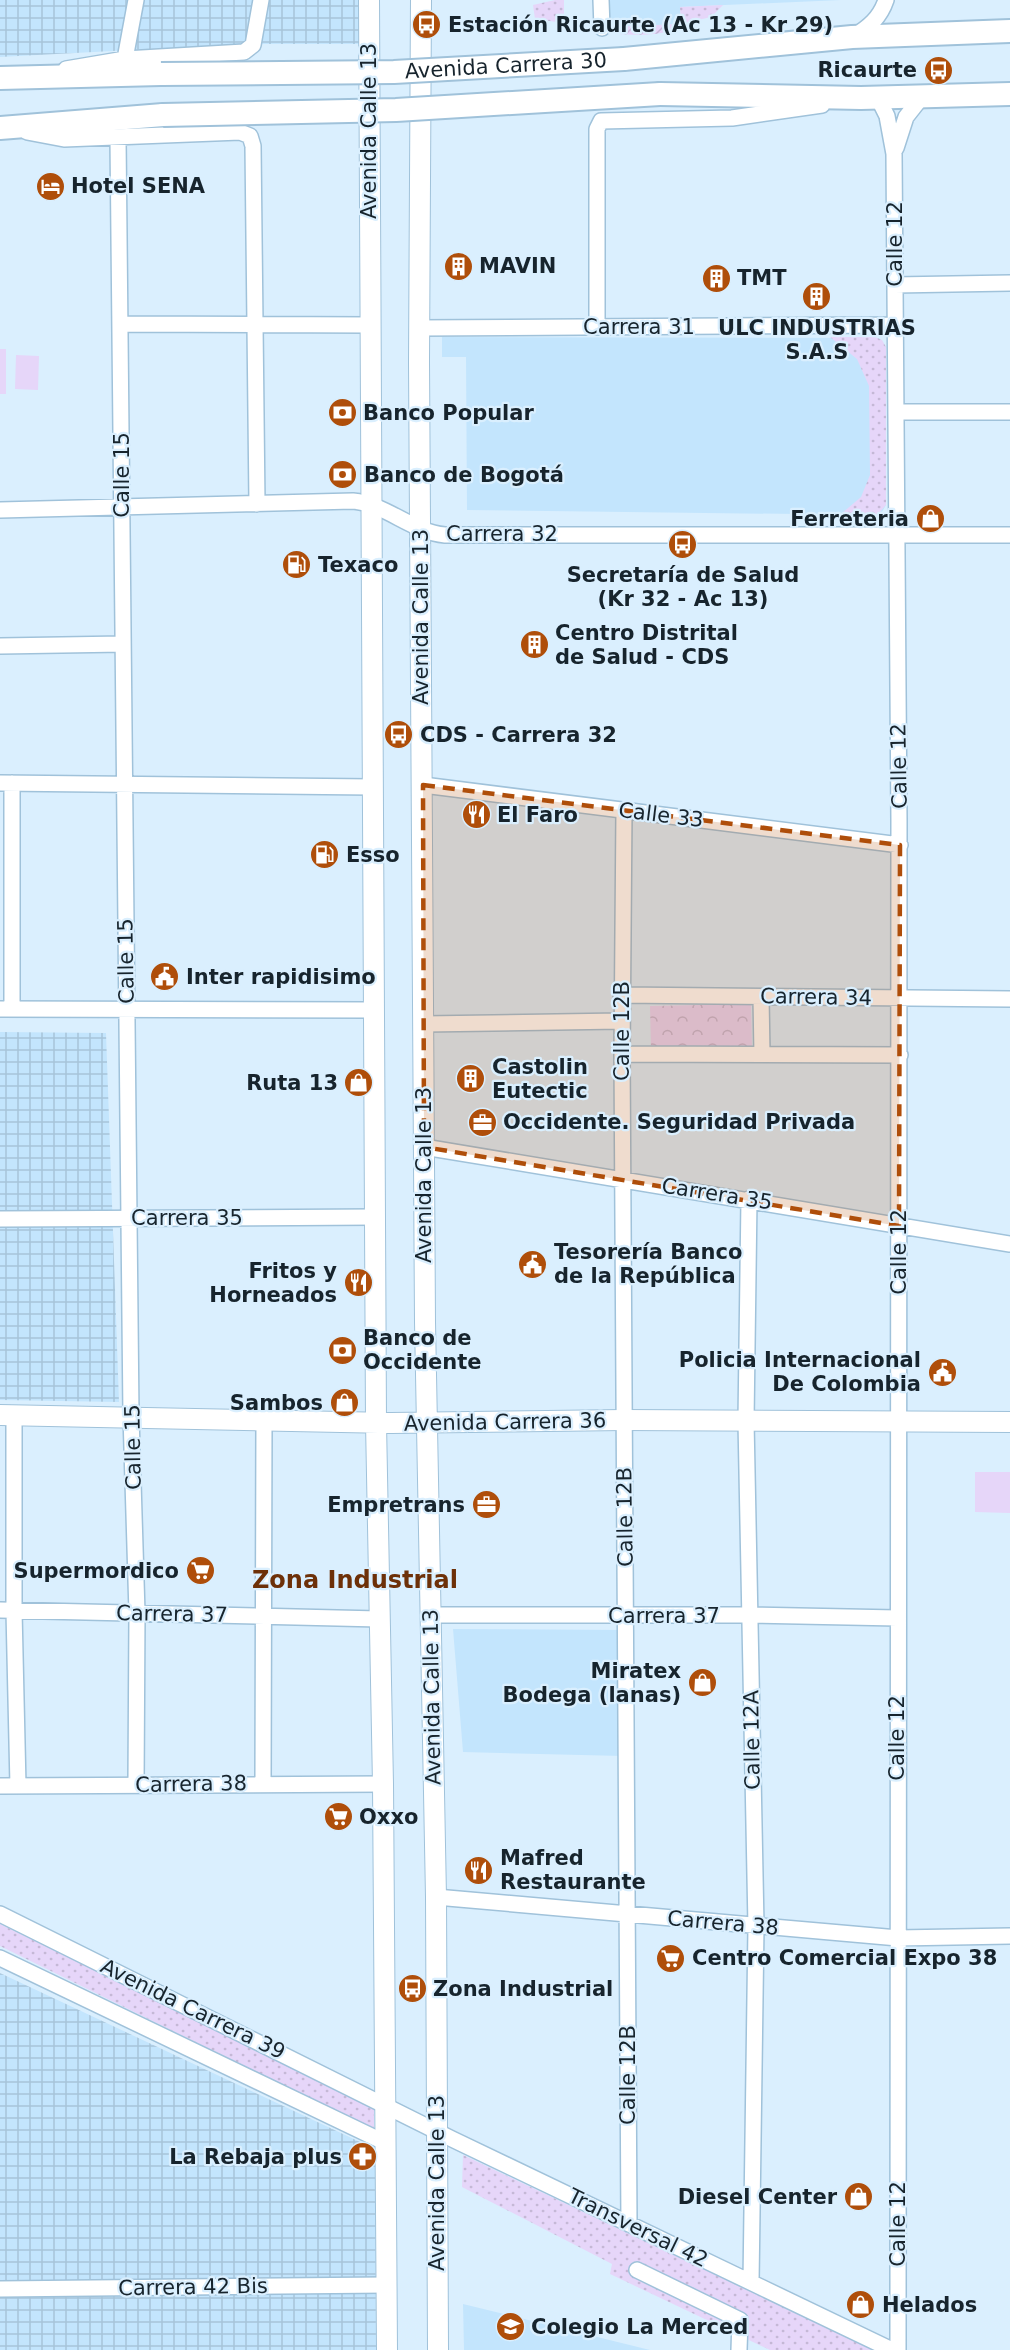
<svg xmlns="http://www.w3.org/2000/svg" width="1010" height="2350" font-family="'DejaVu Sans',sans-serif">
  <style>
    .built { fill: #c3e5fd }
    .industrial { fill: url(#industrial-grid) }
    .grass { fill: url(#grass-dots) }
    .park { fill: url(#park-crowns) }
    .garden { fill: url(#garden-furrows) }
    .pitch { fill: #e6d6f9 }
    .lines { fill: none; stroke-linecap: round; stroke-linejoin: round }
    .minor-casing { stroke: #a0c2da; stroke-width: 18 }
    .major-casing { stroke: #a0c2da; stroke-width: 22 }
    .highway-casing { stroke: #a0c2da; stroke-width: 26 }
    .minor { stroke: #fff; stroke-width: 15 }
    .major { stroke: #fff; stroke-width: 20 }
    .highway { stroke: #fff; stroke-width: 22 }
    .highway-bridge-casing { stroke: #a0c2da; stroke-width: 26; stroke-linecap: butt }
    .highway-bridge { stroke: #fff; stroke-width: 22 }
    .marked { fill: #af4e0a; fill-opacity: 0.2; stroke: #af4e0a; stroke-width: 4.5; stroke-dasharray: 12 8; stroke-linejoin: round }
    .labels { text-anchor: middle; stroke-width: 4.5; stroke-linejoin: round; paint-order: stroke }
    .poi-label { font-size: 21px; font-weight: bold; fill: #17242d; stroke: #daeffe; text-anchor: start }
    .street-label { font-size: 21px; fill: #17242d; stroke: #daeffe }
    .quarter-label { font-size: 24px; font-weight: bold; fill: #6d3008; stroke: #daeffe }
  </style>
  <defs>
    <pattern id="industrial-grid" width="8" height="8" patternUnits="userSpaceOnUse" patternTransform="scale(1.5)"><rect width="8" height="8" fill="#c3e5fd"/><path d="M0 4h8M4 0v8" fill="none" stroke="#a7c4d9"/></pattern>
    <pattern id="grass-dots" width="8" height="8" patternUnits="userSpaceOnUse" patternTransform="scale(1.5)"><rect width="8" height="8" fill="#e6d6f9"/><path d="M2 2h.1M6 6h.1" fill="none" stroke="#c5b8d6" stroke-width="1.8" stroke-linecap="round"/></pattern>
    <pattern id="park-crowns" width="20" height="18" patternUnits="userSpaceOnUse" patternTransform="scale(1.5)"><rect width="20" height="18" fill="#e6d6f9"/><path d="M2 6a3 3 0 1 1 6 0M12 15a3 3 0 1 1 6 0" fill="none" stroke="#c5b8d6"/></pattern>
    <pattern id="garden-furrows" width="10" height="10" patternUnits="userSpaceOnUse" patternTransform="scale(1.5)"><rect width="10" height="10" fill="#e6d6f9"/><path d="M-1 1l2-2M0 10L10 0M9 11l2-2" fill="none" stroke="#c5b8d6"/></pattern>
  </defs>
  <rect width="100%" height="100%" fill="#daeffe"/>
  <path class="built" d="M608,0H841L680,7L681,24L609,27Z
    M442,337L879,338L886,347V505L882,512L874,515L467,510L466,357H442Z
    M453,1629L623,1630V1756L463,1752Z
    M463,2304L650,2350H464Z"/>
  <path class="industrial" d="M0,0H359L360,44H244L0,57Z
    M0,1032L106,1033L119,1402L0,1400Z
    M0,1973L375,2149L376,2350H0Z"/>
  <path class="grass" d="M555,0H564V23L535,19L533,5Z
    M723,5L711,17L681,24L680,7Z
    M830,337H875L882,340L886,347V505L878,514H841L861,497L870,475L869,386L857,359Z
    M0,1924L374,2106V2130L0,1946Z
    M463,2155L874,2350H770L610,2274L612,2264L462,2187Z"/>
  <path class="park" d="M751,1004L752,1047L651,1048L650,1006Z"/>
  <path class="garden" d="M681,24C668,37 636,35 618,34L609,27Z"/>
  <path class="pitch" d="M0,349H6V394H0Z
    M16,355L39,356L38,390L15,389Z
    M975,1472H1010V1513L975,1512Z"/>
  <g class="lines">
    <defs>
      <path id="minor" d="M601,0L602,28
        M853,37C869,27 880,18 886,0
        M125,59L136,0
        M66,69L125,59L244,52L253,45L261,0
        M878,98L887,116L894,154L899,821L898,2350
        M27,132L64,139L240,132L250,136L253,146L257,504
        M118,138L131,1416L137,1613L136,1785
        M896,148L906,117L921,98
        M895,285L1010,283
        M121,324L369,325
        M597,327V129L601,121L732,118L822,105
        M419,328L896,325
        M896,412H1010
        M0,510L353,501C386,504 412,532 445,535H1010
        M0,646L123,644
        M0,783L372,787
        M12,783V1009
        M423,785L900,845
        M624,810L622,1054L629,2224
        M621,995L1010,999
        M761,997L762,1054
        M0,1009L373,1010
        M424,1024L621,1021
        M622,1054L900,1055
        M424,1147L1010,1244
        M749,1199L746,1421L756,1926L751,2282
        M0,1219L375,1217
        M14,1415V1611L18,1786
        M0,1610L379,1619
        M430,1615H749L897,1618
        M263,1783L264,1419
        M0,1786L383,1784
        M436,1897L898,1938L1010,1936
        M0,1914L452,2139L892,2350
        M0,1958L386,2143
        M637,2270L740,2320L739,2350
        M0,2289L386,2285"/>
      <path id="major" d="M369,0L376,1423L383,1784L387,2350
        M421,0L419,362L425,1322L436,1897L438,2350
        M0,1415L391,1423L624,1420L1010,1422"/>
      <path id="highway" d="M624,59L852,37L1010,31
        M0,78L161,74
        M660,94L861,98L1010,94
        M0,128L163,115"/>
    </defs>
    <use href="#minor" class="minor-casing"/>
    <use href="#major" class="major-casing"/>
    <use href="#highway" class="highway-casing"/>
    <use href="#minor" class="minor"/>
    <use href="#major" class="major"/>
    <use href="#highway" class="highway"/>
    <defs>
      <g id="highway-bridge">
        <path id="s1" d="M161,74L394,72L624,59"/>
        <path d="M163,115L396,110L660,94"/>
      </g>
    </defs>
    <use href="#highway-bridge" class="highway-bridge-casing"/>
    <use href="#highway-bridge" class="highway-bridge"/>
  </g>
  <path class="marked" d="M423,785L900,845L899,1226L424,1147Z"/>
  <defs>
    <symbol id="bus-disc" viewBox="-11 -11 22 22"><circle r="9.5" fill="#af4e0a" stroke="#daeffe"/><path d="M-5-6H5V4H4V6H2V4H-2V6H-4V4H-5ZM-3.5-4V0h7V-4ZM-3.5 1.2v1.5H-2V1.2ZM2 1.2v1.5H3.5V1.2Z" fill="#fff"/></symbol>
    <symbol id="hotel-disc" viewBox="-11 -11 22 22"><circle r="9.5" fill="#af4e0a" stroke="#daeffe"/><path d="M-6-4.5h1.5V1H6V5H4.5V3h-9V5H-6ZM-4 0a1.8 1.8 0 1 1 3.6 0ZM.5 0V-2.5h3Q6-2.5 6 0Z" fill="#fff"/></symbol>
    <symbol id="building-disc" viewBox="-11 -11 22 22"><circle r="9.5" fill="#af4e0a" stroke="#daeffe"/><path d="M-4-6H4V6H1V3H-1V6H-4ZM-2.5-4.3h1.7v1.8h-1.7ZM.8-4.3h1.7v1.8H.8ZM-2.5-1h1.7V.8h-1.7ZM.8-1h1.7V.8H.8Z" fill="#fff"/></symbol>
    <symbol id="bank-disc" viewBox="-11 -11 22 22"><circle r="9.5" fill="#af4e0a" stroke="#daeffe"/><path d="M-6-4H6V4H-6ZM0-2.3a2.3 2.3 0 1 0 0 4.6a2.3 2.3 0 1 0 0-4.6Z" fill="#fff"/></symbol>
    <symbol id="shop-disc" viewBox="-11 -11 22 22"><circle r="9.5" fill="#af4e0a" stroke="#daeffe"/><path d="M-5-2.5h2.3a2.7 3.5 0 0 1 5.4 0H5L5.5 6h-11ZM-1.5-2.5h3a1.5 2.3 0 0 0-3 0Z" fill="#fff"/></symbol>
    <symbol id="fuel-disc" viewBox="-11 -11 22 22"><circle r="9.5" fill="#af4e0a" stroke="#daeffe"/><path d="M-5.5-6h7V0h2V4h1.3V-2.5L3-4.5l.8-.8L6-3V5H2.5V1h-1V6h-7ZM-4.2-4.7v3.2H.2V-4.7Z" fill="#fff"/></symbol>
    <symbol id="restaurant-disc" viewBox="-11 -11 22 22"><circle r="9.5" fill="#af4e0a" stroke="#daeffe"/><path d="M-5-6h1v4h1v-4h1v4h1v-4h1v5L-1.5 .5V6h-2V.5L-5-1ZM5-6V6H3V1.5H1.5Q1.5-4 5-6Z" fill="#fff"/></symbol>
    <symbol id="civic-disc" viewBox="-11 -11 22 22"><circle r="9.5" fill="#af4e0a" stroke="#daeffe"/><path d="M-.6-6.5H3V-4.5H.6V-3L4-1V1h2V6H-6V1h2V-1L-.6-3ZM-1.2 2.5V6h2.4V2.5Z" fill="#fff"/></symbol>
    <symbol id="office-disc" viewBox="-11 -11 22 22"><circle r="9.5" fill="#af4e0a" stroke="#daeffe"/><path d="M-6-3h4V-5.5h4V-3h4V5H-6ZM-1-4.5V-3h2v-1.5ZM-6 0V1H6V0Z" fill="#fff"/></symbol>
    <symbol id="supermarket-disc" viewBox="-11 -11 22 22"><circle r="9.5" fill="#af4e0a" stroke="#daeffe"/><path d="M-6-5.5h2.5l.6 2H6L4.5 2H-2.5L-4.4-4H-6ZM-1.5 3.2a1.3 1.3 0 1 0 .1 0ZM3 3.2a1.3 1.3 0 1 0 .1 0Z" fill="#fff"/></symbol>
    <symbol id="pharmacy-disc" viewBox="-11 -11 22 22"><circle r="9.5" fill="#af4e0a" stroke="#daeffe"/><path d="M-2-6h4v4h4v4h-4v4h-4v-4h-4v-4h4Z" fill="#fff"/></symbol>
    <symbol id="school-disc" viewBox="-11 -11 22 22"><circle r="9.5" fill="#af4e0a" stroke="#daeffe"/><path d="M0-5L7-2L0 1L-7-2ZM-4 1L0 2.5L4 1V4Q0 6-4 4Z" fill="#fff"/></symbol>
  </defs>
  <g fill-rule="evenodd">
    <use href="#bus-disc" x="410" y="8" width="33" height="33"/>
    <use href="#bus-disc" x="922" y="54" width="33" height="33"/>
    <use href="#hotel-disc" x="34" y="170" width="33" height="33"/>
    <use href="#building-disc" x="442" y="250" width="33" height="33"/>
    <use href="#building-disc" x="700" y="262" width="33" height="33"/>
    <use href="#building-disc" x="800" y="280" width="33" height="33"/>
    <use href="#bank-disc" x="326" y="396" width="33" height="33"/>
    <use href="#bank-disc" x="326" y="458" width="33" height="33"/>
    <use href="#shop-disc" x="914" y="502" width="33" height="33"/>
    <use href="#bus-disc" x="666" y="528" width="33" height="33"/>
    <use href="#fuel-disc" x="280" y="548" width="33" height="33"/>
    <use href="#building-disc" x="518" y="628" width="33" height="33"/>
    <use href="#bus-disc" x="382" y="718" width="33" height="33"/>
    <use href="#restaurant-disc" x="460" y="798" width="33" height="33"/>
    <use href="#fuel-disc" x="308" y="838" width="33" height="33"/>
    <use href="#civic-disc" x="148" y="960" width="33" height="33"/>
    <use href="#building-disc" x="454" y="1062" width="33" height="33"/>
    <use href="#shop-disc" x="342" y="1066" width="33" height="33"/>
    <use href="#office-disc" x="466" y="1106" width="33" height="33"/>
    <use href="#civic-disc" x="516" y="1248" width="33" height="33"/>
    <use href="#restaurant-disc" x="342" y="1266" width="33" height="33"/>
    <use href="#bank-disc" x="326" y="1334" width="33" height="33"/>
    <use href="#civic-disc" x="926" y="1356" width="33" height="33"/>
    <use href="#shop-disc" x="328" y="1386" width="33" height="33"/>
    <use href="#office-disc" x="470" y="1488" width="33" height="33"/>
    <use href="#supermarket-disc" x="184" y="1554" width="33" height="33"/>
    <use href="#shop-disc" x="686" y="1666" width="33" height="33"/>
    <use href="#supermarket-disc" x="322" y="1800" width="33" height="33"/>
    <use href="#restaurant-disc" x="462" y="1854" width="33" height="33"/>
    <use href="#supermarket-disc" x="654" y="1942" width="33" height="33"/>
    <use href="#bus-disc" x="396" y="1972" width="33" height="33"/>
    <use href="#pharmacy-disc" x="346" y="2140" width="33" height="33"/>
    <use href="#shop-disc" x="842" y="2180" width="33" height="33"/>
    <use href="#shop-disc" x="844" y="2288" width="33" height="33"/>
    <use href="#school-disc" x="494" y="2310" width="33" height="33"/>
  </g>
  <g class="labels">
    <g class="poi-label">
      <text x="448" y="32">Estación Ricaurte (Ac 13 - Kr 29)</text>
      <text x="917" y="77" text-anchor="end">Ricaurte</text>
      <text x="71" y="193">Hotel SENA</text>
      <text x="479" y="273">MAVIN</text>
      <text x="737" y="285">TMT</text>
      <text x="817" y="335" text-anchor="middle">ULC INDUSTRIAS<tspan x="817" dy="24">S.A.S</tspan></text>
      <text x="363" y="420">Banco Popular</text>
      <text x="364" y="482">Banco de Bogotá</text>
      <text x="909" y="526" text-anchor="end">Ferreteria</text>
      <text x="318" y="572">Texaco</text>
      <text x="683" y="582" text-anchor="middle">Secretaría de Salud<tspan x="683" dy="24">(Kr 32 - Ac 13)</tspan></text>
      <text x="555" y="640">Centro Distrital<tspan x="555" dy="24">de Salud - CDS</tspan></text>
      <text x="420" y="742">CDS - Carrera 32</text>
      <text x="497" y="822">El Faro</text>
      <text x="346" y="862">Esso</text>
      <text x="186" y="984">Inter rapidisimo</text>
      <text x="492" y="1074">Castolin<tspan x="492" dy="24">Eutectic</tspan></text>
      <text x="338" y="1090" text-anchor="end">Ruta 13</text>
      <text x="503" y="1129">Occidente. Seguridad Privada</text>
      <text x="554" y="1259">Tesorería Banco<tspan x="554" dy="24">de la República</tspan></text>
      <text x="337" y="1278" text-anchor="end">Fritos y<tspan x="337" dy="24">Horneados</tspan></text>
      <text x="363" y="1345">Banco de<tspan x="363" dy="24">Occidente</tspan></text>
      <text x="921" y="1367" text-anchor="end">Policia Internacional<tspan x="921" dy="24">De Colombia</tspan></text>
      <text x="323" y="1410" text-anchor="end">Sambos</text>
      <text x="465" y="1512" text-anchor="end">Empretrans</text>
      <text x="179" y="1578" text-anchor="end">Supermordico</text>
      <text x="681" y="1678" text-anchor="end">Miratex<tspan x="681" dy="24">Bodega (lanas)</tspan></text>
      <text x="359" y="1824">Oxxo</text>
      <text x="500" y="1865">Mafred<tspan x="500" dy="24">Restaurante</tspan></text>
      <text x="692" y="1965">Centro Comercial Expo 38</text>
      <text x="433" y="1996">Zona Industrial</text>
      <text x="342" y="2164" text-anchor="end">La Rebaja plus</text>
      <text x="837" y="2204" text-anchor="end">Diesel Center</text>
      <text x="882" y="2312">Helados</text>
      <text x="531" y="2334">Colegio La Merced</text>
    </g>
    <g class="street-label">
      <text dy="7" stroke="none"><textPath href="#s1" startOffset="345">Avenida Carrera 30</textPath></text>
      <text transform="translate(369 131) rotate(-90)" y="7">Avenida Calle 13</text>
      <text transform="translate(895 244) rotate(-90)" y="7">Calle 12</text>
      <text x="639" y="334">Carrera 31</text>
      <text transform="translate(122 475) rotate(-90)" y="7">Calle 15</text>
      <text x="502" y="541">Carrera 32</text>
      <text transform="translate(421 617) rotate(-90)" y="7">Avenida Calle 13</text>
      <text transform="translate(899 766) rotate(-91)" y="7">Calle 12</text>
      <text transform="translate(661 815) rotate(7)" y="7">Calle 33</text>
      <text transform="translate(126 961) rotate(-91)" y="7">Calle 15</text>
      <text transform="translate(816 997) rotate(1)" y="7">Carrera 34</text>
      <text transform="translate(622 1031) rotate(-90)" y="7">Calle 12B</text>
      <text transform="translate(424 1175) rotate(-90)" y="7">Avenida Calle 13</text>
      <text transform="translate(717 1194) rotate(9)" y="7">Carrera 35</text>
      <text x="187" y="1225">Carrera 35</text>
      <text transform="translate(899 1252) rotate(-90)" y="7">Calle 12</text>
      <text transform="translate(505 1422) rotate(-1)" y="7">Avenida Carrera 36</text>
      <text transform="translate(133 1447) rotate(-91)" y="7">Calle 15</text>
      <text transform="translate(625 1517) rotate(-91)" y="7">Calle 12B</text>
      <text transform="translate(172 1614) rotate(1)" y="7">Carrera 37</text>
      <text x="664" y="1623">Carrera 37</text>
      <text transform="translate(432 1697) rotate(-91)" y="7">Avenida Calle 13</text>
      <text transform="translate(897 1738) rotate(-90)" y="7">Calle 12</text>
      <text transform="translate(752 1740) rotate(-91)" y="7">Calle 12A</text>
      <text transform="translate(191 1784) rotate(-1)" y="7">Carrera 38</text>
      <text transform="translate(723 1923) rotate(5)" y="7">Carrera 38</text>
      <text transform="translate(193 2009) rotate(26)" y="7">Avenida Carrera 39</text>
      <text transform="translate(628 2075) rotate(-90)" y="7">Calle 12B</text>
      <text transform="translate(437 2183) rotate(-90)" y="7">Avenida Calle 13</text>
      <text transform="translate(898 2224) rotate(-90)" y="7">Calle 12</text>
      <text transform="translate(638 2228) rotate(26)" y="7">Transversal 42</text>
      <text transform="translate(193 2287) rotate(-1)" y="7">Carrera 42 Bis</text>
    </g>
    <g class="quarter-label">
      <text x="355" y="1588">Zona Industrial</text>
    </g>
  </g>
</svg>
